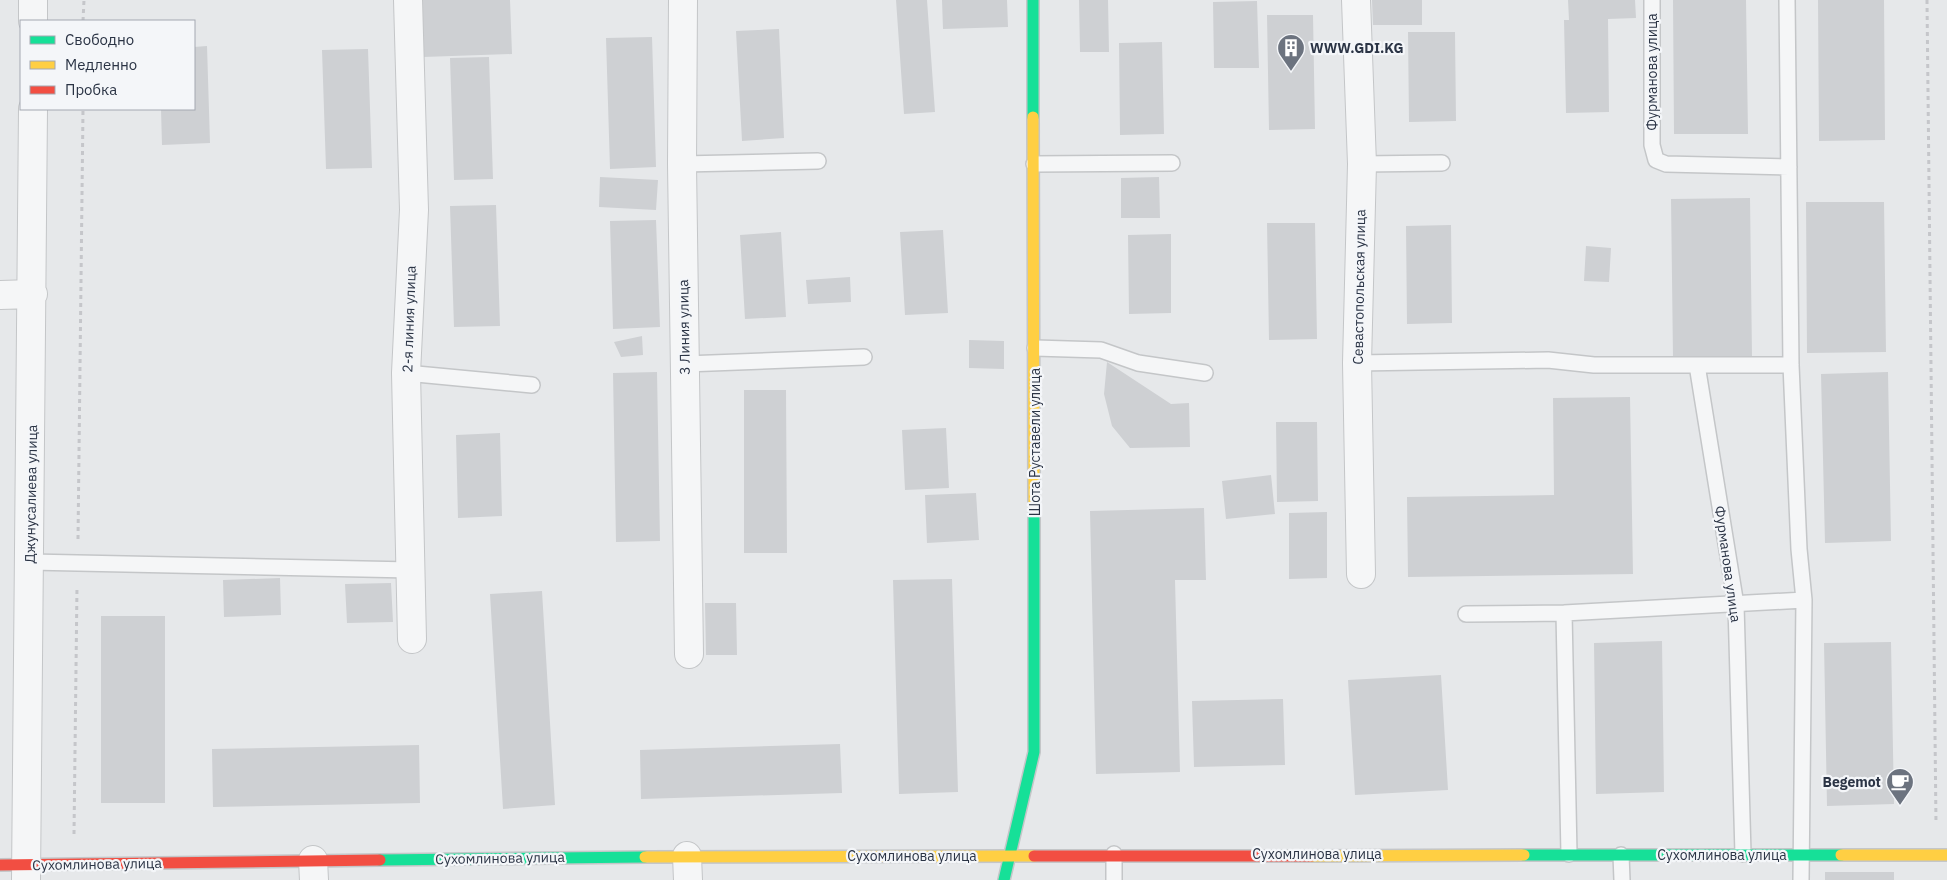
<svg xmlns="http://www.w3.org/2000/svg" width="1947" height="880" font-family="'IBM Plex Sans',sans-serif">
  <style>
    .building { fill: #ced0d3 }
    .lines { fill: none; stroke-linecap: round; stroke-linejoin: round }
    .lane-casing { stroke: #c4c6c8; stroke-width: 18 }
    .street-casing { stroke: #c4c6c8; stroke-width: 30 }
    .fast-casing { stroke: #c4c6c8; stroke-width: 14 }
    .slow-casing { stroke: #c4c6c8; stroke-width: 14 }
    .jam-casing { stroke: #c4c6c8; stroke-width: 14 }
    .path { stroke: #c5c6ca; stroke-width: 3; stroke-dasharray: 4 4; stroke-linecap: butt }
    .lane { stroke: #f5f6f7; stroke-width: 15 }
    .street { stroke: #f5f6f7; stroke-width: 28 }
    .fast { stroke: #16e098; stroke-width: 11 }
    .slow { stroke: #ffcf43; stroke-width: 11 }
    .jam { stroke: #f24e42; stroke-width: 11 }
    .labels { text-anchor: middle; stroke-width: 4.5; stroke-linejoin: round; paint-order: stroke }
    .poi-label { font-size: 14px; font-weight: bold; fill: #2b3445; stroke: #f4f6f9; text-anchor: start }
    .street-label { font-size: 14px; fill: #2b3445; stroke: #f4f6f9 }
  </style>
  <rect width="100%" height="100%" fill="#e6e8ea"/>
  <path class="building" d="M421,0H510L512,54L423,57Z
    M896,0H927L935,112L904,114Z
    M942,0H1007L1008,27L943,29Z
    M1079,0H1108L1109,52H1080Z
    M1372,0H1422V25H1373Z
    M1568,0H1635L1636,18L1608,19L1609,112L1566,113L1564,20H1569Z
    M1673,0H1746L1748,134H1674Z
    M1818,0H1884L1885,140L1819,141Z
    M1257,1L1259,68H1214L1213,2Z
    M1267,15H1313L1315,129L1269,130Z
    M779,29L784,138L742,141L736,31Z
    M1408,32H1455L1456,121L1409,122Z
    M652,37L656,167L610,169L606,38Z
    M1162,42L1164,134L1120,135L1119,43Z
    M207,46L210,143L162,145L161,109H194V47Z
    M368,49L372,168L326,169L322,50Z
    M489,57L493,179L454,180L450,58Z
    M600,177L658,180L656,210L599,207Z
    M1159,177L1160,218H1121V178Z
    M1750,198L1752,356L1673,357L1671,199Z
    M1806,202H1884L1886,352L1807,353Z
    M496,205L500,326L454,327L450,206Z
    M656,220L660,327L613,329L610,221Z
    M1267,223H1315L1317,339L1269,340Z
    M1451,225L1452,323L1407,324L1406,226Z
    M943,230L948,313L905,315L900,232Z
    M781,232L786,317L745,319L740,235Z
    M1171,234V313L1129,314L1128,235Z
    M1586,246L1611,248L1609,282L1584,281Z
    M850,277L851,302L808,304L806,280Z
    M642,336L643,355L621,357L614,342Z
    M969,340L1004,341V369L969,368Z
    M1107,362L1171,404L1189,403L1190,447L1130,448L1112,426L1104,394Z
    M657,372L660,541L616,542L613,373Z
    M1888,372L1891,541L1825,543L1821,374Z
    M744,390H786L787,553H744Z
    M1630,397L1633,574L1408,577L1407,497L1554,495L1553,398Z
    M1276,422H1317L1318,501L1277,502Z
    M946,428L949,488L905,490L902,430Z
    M500,433L502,516L458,518L456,435Z
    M1271,475L1275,514L1226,519L1222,481Z
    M976,493L979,540L927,543L925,495Z
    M1204,508L1206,580H1175L1180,772L1096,774L1090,511Z
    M1327,512V578L1289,579V513Z
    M280,578L281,615L224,617L223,580Z
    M952,579L958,792L899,794L893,580Z
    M391,583L393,622L347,623L345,584Z
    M542,591L555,805L503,809L490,594Z
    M705,603H736L737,655H706Z
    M101,616H165V803H101Z
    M1662,641L1664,792L1596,794L1594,643Z
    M1891,642L1894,804L1827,806L1824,643Z
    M1441,675L1448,790L1355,795L1348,680Z
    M1283,699L1285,765L1194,767L1192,701Z
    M840,744L842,793L641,799L640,750Z
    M419,745L420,803L213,807L212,749Z
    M1825,872H1894V880H1825Z"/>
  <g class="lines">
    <defs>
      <path id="lane" d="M1652,0V145L1656,160L1666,164L1789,167
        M1787,0L1791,365L1799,549L1804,600L1801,880
        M682,164L818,161
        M1034,164L1172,163
        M1362,164L1442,163
        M1035,348L1101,350L1138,363L1205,373
        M1357,363L1548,360L1594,365H1791
        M685,364L864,357
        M1697,365L1736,605L1743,854
        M406,373L532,385
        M30,562L411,570
        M1564,613L1569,854
        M1466,614L1564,613L1804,600
        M1114,854V880
        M1621,855L1622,880"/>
      <path id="street" d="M408,0L414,210L406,373L412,639
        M683,0L682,164L689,654
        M1356,0L1362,164L1357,363L1361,574
        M33,21V0
        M0,295L33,294
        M687,856L688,880
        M313,860L314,880
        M26,880L33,109"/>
      <path id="fast" d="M1033,0V117
        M1524,855H1841
        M380,860L645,857
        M1004,880L1034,752V504"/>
      <path id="slow" d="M1033,117L1034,504
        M1841,855H1947
        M1311,856L1524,855
        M645,857L1034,856"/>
      <path id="jam" d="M1034,856H1311
        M0,865L380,860"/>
    </defs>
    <use href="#lane" class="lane-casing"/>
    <use href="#street" class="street-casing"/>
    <use href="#fast" class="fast-casing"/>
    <use href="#slow" class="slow-casing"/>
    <use href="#jam" class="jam-casing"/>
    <path class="path" d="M1927,0L1936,824
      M83,21L84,0
      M78,539L83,109
      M74,834L77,586"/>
    <use href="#lane" class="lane"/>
    <use href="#street" class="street"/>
    <use href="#fast" class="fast"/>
    <use href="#slow" class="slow"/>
    <use href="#jam" class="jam"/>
  </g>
  <defs>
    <symbol id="building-pin" viewBox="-11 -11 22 30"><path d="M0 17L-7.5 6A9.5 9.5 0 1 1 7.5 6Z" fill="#6c737f" stroke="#f4f6f9"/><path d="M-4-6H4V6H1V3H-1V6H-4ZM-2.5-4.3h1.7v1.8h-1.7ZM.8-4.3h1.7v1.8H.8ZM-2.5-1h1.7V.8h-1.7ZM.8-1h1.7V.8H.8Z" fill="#fff"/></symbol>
    <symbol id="cafe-pin" viewBox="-11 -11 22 30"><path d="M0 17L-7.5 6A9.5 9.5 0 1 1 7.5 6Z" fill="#6c737f" stroke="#f4f6f9"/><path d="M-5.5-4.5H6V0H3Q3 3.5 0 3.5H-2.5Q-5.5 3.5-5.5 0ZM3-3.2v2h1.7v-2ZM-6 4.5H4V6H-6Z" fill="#fff"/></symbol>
  </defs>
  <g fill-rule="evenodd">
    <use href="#building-pin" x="1275" y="32" width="32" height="43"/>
    <use href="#cafe-pin" x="1884" y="766" width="32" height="43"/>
  </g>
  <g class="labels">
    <g class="poi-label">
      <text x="1310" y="53">WWW.GDI.KG</text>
      <text x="1881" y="787" text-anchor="end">Begemot</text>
    </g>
    <g class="street-label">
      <text transform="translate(1652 72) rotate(-90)" y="5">Фурманова улица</text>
      <text transform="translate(1359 287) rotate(-89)" y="5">Севастопольская улица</text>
      <text transform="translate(409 319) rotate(-88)" y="5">2-я линия улица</text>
      <text transform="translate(684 327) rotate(-91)" y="5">3 Линия улица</text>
      <text transform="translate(1035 442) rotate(-90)" y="5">Шота Руставели улица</text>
      <text transform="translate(31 494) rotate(-89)" y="5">Джунусалиева улица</text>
      <text transform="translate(1728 564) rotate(82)" y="5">Фурманова улица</text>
      <text x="1317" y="859">Сухомлинова улица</text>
      <text x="1722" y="860">Сухомлинова улица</text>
      <text x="912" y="861">Сухомлинова улица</text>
      <text transform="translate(500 858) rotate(-1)" y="5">Сухомлинова улица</text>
      <text transform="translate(97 864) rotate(-1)" y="5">Сухомлинова улица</text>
    </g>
  </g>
  <rect x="20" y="20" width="175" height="90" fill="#f4f6f9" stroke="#a4a8b1"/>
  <rect x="30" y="36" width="25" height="8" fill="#16e098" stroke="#a4a8b1"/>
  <text x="65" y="45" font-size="15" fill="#2b3445">Свободно</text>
  <rect x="30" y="61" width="25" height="8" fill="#ffcf43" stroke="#a4a8b1"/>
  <text x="65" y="70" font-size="15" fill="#2b3445">Медленно</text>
  <rect x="30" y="86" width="25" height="8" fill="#f24e42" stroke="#a4a8b1"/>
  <text x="65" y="95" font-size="15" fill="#2b3445">Пробка</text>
</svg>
